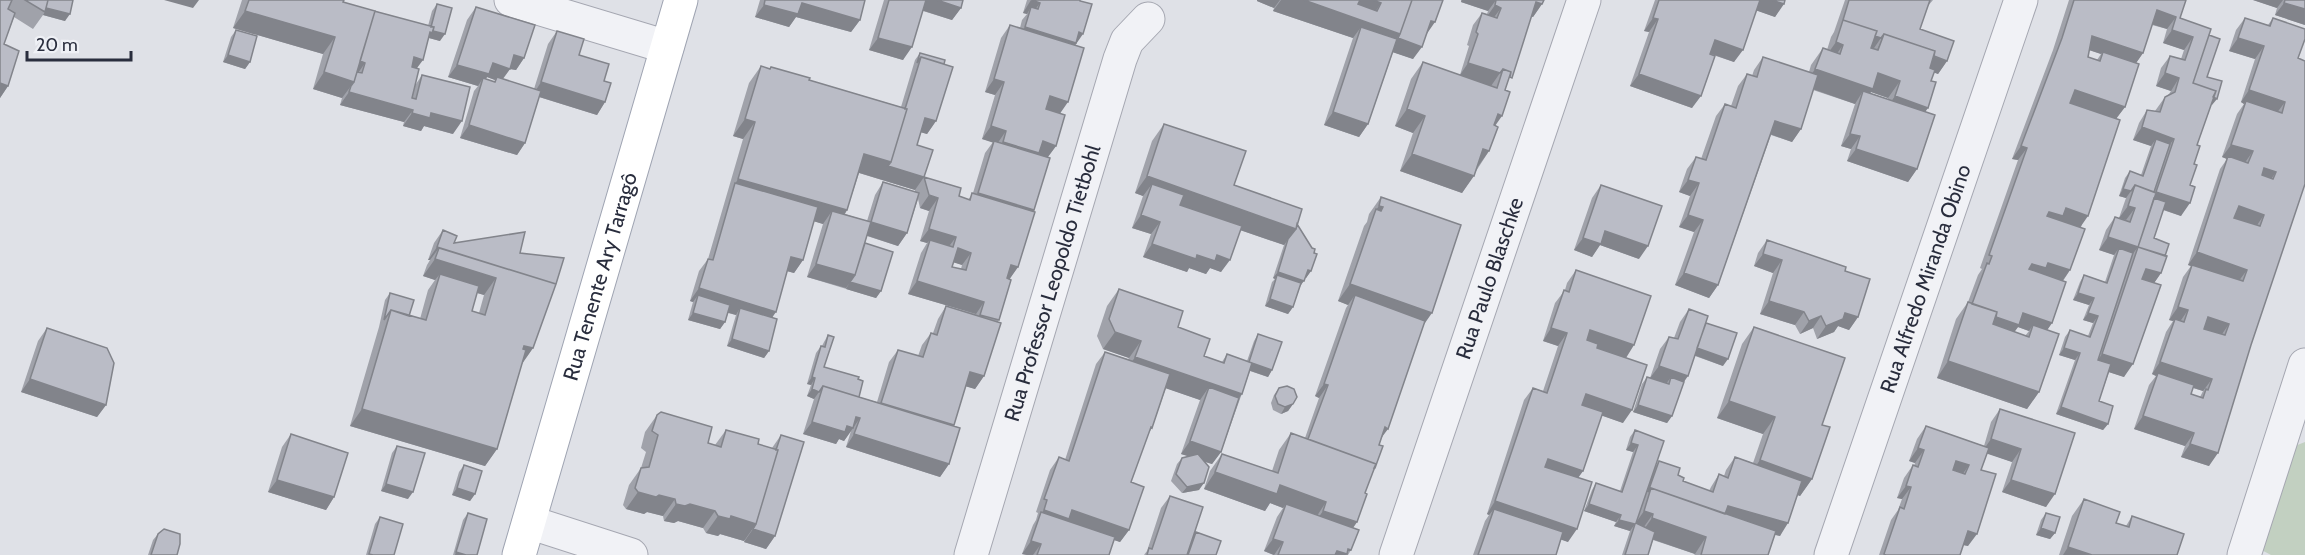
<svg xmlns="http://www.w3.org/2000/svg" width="2305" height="555" font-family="Cabin,sans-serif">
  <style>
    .green { fill: #c2d0c1 }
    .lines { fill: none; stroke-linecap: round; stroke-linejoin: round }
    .minor-casing { stroke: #a5a7b1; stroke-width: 35 }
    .major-casing { stroke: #9fa4b2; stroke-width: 35 }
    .minor { stroke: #f1f2f6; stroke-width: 33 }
    .major { stroke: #fff; stroke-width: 33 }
    .wall { fill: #a0a2aa; fill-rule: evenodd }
    .shaded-wall { fill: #82848b }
    .building { fill: #babcc6; stroke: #82848b; stroke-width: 1.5; fill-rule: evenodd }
    .labels { text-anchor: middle; stroke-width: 4.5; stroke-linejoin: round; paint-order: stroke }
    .street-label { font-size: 21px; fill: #292d3d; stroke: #eef0f5 }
  </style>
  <rect width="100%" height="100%" fill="#dfe1e7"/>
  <path class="green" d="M2305,442V555H2271L2254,546L2285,450Z"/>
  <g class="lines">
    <defs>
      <g id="minor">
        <path d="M511,0L667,47"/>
        <path d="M529,522L631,555"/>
        <path id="s1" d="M971,555L1120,59L1127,41L1148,19"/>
        <path id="s2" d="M1396,555L1584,0"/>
        <path id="s3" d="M1831,555L2021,0"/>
        <path d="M2244,555L2305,365"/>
      </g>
      <g id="major">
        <path id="s4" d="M519,555L681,0"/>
      </g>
    </defs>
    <use href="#minor" class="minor-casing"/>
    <use href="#major" class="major-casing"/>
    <use href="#minor" class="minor"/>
    <use href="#major" class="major"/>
  </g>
  <path class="wall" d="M0,0H73L65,21L43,15L33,29L14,17L4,44L8,86L0,98Z
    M242,0H344L343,2L428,26L432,11L437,4L440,41L429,38L417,68L416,84L422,75L453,134L424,126L421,131L403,126L404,122L340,105L342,98L313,89L323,54L233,28Z
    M760,0H865L860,20L851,32L796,17L789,27L755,17Z
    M884,0H963L961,8L952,20L923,11L903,60L869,50Z
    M1027,0H1080L1075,45L1060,113L1056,146L1048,157L1018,267L1009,279L984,376L975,389L966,386L953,426L949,464L940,477L846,447L851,431L844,441L839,439L836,444L803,434L814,399L807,396L811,385L807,384L816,353L821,346H822L824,342L828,335L824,367L859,397L877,402L889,362L898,350L918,356L922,345L931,333H933L938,319L946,306L976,314L908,294L921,253L927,243L920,241L929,211L920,208L918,199L907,233L898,246L867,236L865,243L881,291L876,298L807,277L823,224L814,221L803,260L794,273L787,271L772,318L769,351L764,358L727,346L736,315L728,313L725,322L720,329L688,320L693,302L690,301L699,271L708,259L743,139L733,136L749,83L761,66L769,69L771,67L809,80L901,107L915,60L920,53L936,121L927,134L921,132L917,145L924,177L959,196L968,200L973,193L985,153L993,142L982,139L995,95L985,92L1001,38L1010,25L1020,28L1022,20L1027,14L1023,13ZM859,173L915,190V192L883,182L875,195L867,221L845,214L847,210ZM954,262L962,265L961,269L952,267Z
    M1257,0H1443L1413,59L1393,52L1368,124L1359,137L1324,125L1353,38L1273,11L1274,8L1257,1Z
    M1461,0H1544L1542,4L1533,17L1531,16L1506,87L1495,125L1489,151L1462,193L1400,171L1413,133L1395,126L1411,79L1423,62L1460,75L1469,46L1467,45L1473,25L1482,13L1487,14L1488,11L1461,2Z
    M1655,0H1785L1775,17L1756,10L1734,62L1710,54L1692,108L1630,86L1649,32L1644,31Z
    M1845,0H1933L1927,7L1920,29L1947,61L1938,74L1934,72L1931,81L1925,112L1917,169L1908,182L1847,161L1851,149L1841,146L1855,104L1813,90L1801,129L1792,142L1771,135L1718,285L1709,298L1675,285L1694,232L1679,227L1690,196L1679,192L1687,169L1696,157L1701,159L1716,116L1725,104L1731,106L1738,86L1747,74L1752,76L1754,70L1763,57L1809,72L1811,65L1823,48L1827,50L1831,37L1834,32ZM1871,92L1888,98V99L1870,93Z
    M2069,0H2186L2180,18L2209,35L2207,77L2212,105H2211L2197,145L2190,185L2181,216L2163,210L2154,238L2165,256L2161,273L2154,283L2124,377L2109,372L2099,401L2108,424L2103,430L2056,414L2075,360L2059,355L2065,337L2070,330L2088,336L2093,323L2083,320L2089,305L2073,300L2080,282L2084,275L2105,282L2114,255L2099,250L2106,230L2115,217L2126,221L2119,218L2126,198L2119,196L2125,178L2130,171L2141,175L2151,146L2133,140L2139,123L2147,110L2155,111L2165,97L2169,94L2171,91L2156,86L2161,68L2170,56L2181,59L2184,50L2163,43L2167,29L2152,25L2143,53L2136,63L2125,107L2116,118L2081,227L2070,270L2063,281L2052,323L2047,330L2039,392L2027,409L1937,378L1956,319L1968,302L1978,275L1982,269L1980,268L2018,160L2012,159L2053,50ZM2089,50L2101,54L2097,60L2088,57ZM2018,327L2029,331L2025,336L2014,332Z
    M2253,0H2305V25L2275,15L2277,8Z
    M476,7L524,58L516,70L510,69L503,79L534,89L548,44L557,31L604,81L605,102L597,115L539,97L525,143L517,155L460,138L474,91L478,86L448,77L467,20ZM487,77L495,80L494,82L486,79Z
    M2245,18L2268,25L2273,18L2298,58L2305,61L2209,466L2181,457L2185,446L2134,429L2149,385L2156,376L2152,374L2166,332L2173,321L2169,320L2183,277L2191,266L2188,265L2220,169L2227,159L2222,157L2237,114L2244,104L2241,102L2255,59L2229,51L2236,30ZM2193,388L2203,391L2200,397L2191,394Z
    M236,30L250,62L245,69L223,62L231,37Z
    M1164,124L1234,185L1297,224L1314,253L1311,271L1306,278H1305L1300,287L1293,307L1288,314L1265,306L1272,282L1275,279L1273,278L1284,245L1240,230L1221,272L1210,268L1206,274L1189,268L1187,272L1143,257L1151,234L1132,228L1143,196L1135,193L1152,141Z
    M1601,185L1639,259L1600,245L1592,257L1574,250L1592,198Z
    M1381,197L1423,327L1379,445L1375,468L1373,472L1365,493L1357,522L1353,528L1351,550L1348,555H1274L1264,551L1277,517L1283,508L1270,503L1265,511L1204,489L1210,471L1222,454L1272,471L1279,450L1291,433L1305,438L1319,398L1315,396L1346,308L1348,305L1338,301L1364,226L1367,222L1369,214Z
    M443,230L454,243L520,253L533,348L522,364L497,449L485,466L350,426L379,327L385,300L390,293L409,316L420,319L428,290L435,280L423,276L427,265L430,260H428L434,243ZM477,293L484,295L479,313L472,311Z
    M1767,240L1845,271L1858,317L1849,330L1838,326L1834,332L1817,339L1813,328L1800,334L1795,325L1760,314L1773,273L1754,266L1758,253Z
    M1576,270L1626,358L1623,423L1601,415L1583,471L1578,478L1568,542L1561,539L1556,555H1473L1485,521L1489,515L1487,514L1524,400L1533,388L1543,391L1558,346L1543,341L1555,303L1565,290L1567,283Z
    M1119,289L1178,327L1204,356L1222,362L1227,354L1247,361L1254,341L1258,334L1272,370L1268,377L1250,371L1221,452L1212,464L1205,462L1199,490L1182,493L1171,481L1177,464L1182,458L1189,456L1181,454L1200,400L1166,388L1152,428L1148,434L1131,482L1129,530L1120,542L1114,540L1109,555H1027L1022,554L1033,525L1036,520L1038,513L1036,512L1050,470L1059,457L1065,460L1096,364L1105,352L1128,359L1129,358L1103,349L1097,336L1107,306Z
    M1689,309L1706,323L1723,366L1695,356L1684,382L1672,416L1667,423L1633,412L1642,384L1647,377L1650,378L1660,349L1669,337L1674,338L1680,322Z
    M1754,327L1822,425L1812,479L1800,496L1798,495L1780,536L1775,535L1768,555H1694L1695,554L1653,540L1648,555H1622L1630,531L1614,526L1616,522L1584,511L1592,490L1596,483L1620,491L1633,452L1626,450L1630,437L1635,430L1655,467L1659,461L1678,475L1683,481L1709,491L1711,487L1719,474L1724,476L1726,470L1735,457L1753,463L1763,434L1717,418L1742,344Z
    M47,328L106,405L97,417L21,392L38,341Z
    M1279,388L1293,404L1288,411L1281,414L1273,410L1271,403L1274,395Z
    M2000,409L2075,433L2046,507L2002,492L2012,462L1987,453L1981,470L1968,546L1963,545L1960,555H1879L1891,520L1898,510L1902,499L1897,498L1904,478L1913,465L1914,466L1915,463L1909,461L1917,439L1926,426L1984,446L1991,422Z
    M657,415L708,443L715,445L726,430L758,444L772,448L781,435L775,536L766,549L744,542L745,539L744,541L720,534L718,536L706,533L703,528L678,521L674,523L664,521L663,516L647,512L644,514L626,509L623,505L629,485L641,468L646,452L641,448L645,432Z
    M291,434L334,497L326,510L268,492L282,447Z
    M397,446L408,499L381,491L392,453Z
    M464,465L475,494L470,501L452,495L459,472Z
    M1170,496L1193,536L1196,532L1216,555H1144L1147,551L1161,508Z
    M2084,499L2116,523L2126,526L2132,516L2177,555H2059L2072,516Z
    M468,513L477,555H453L463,520Z
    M2046,513L2055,533L2050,539L2036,535L2041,520Z
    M380,517L394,555H366L375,524Z
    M158,534L177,555H148L153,540Z"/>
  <path class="shaded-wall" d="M164,0H199L193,8Z
    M924,0H937L961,8L952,20L918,9Z
    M1031,0L1040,3L1031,15V7L1027,14L1023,13Z
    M1257,0H1280L1274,8L1257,1Z
    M1281,0H1304L1400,34L1389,51L1361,27L1353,38L1273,11Z
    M1358,0H1373L1381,3L1370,20L1350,13Z
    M1462,0H1496L1488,11L1461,2Z
    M1759,0H1772L1784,4L1775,17L1752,9Z
    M2253,0H2283L2277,8Z
    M1536,2L1542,4L1533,17L1527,15Z
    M802,3L860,20L851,32L796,17L789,27L755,17L764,5Z
    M2284,3L2305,9V25L2275,15Z
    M1495,5L1501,8L1492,20L1486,18Z
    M41,7L70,14L65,21L43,15L45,12Z
    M2157,10L2176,17L2167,29L2148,23Z
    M245,11L335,37L323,54L233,28Z
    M1653,18L1658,19L1649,32L1644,31Z
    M1431,21L1435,22L1426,35Z
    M1841,25L1881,38L1872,51Z
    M1025,27L1079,32L1083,34L1074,47L1016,40Z
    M430,30L445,34L440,41L429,38Z
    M2172,30L2193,37L2184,50L2163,43Z
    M2092,36L2143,53L2134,66L2103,52L2101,54L2083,48Z
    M878,38L912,47L903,60L869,50Z
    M1398,38L1422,47L1413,59L1389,51Z
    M2238,38L2264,46L2255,59L2229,51Z
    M1882,39L1947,61L1938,74L1876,52Z
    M1715,40L1743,50L1734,62L1706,52Z
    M1836,42L1843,45L1831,62L1824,59Z
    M228,55L250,62L245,69L223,62Z
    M514,55L524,58L516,70L510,69L501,81L497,77L495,80L487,77L481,87L483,78L478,86L448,77L457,65L493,63Z
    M414,57L423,60L414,72L406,70Z
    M358,61L365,63L356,76Z
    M1468,63L1500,73L1491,86L1460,75Z
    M1815,69L1878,73L1900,81L1888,98L1871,92L1861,106L1863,91L1855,104L1804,86Z
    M324,72L354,82L342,98L313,89Z
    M2165,73L2179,78L2171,91L2156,86Z
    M1639,74L1701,96L1692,108L1630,86Z
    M994,79L1004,82L995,95L985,92Z
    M541,82L605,102L597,115L533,95Z
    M0,83L8,86L0,98Z
    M2189,89L2217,99L2212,105L2184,96Z
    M2075,90L2125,107L2116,119L2066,102Z
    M2249,90L2285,102L2276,114L2246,101L2244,104L2241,102Z
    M349,92L413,110L404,122L340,105Z
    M1050,96L1068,102L1059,115L1041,109Z
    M1895,96L1928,108L1916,125L1883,113Z
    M1407,109L1425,116L1413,133L1395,126Z
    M1333,112L1368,124L1359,137L1324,125Z
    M412,113H431L462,121L453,134L424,126L421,131L403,126Z
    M1498,114L1502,116L1490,133Z
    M925,118L936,121L927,134L916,131Z
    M745,119L755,122L743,139L733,136Z
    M1775,121L1801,129L1792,142L1767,133Z
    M469,125L525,143L517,155L460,138Z
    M991,126L1006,131L997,144L982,139Z
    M2142,127L2174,139L2165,151L2156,139L2151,146L2133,140Z
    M1850,134L1860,136L1851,149L1841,146Z
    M1043,141L1056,146L1047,158L994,155L1003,142Z
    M2231,145L2253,151L2244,164L2228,156L2227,159L2222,157Z
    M2021,146L2027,148L2018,160L2012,159Z
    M1483,149L1489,151L1477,168Z
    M1856,149L1917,169L1908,182L1847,161Z
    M864,154L891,162L924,177L915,190L853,171Z
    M1412,154L1474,176L1462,193L1400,171Z
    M2264,168L2276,172L2267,185L2255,181Z
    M1147,176L1296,229L1284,245L1147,198L1152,184L1143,196L1135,193Z
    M738,179L847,210L836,227L832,211L823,224L731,197L735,184Z
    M1688,180L1699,183L1690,196L1679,192Z
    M2123,189L2131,191L2126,198L2119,196Z
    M2156,192L2190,203L2181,216L2150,205Z
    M978,193L1034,210L1025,222L969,206Z
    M929,195L938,198L929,211L920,208Z
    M1379,206L1383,207L1371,224L1376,210Z
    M2128,206L2135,208L2126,220L2119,218Z
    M2239,206L2264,215L2255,228L2230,219Z
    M2066,208L2088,216L2079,229L2040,224L2049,212Z
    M1141,215L1160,222L1151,234L1132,228Z
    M1688,215L1703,220L1694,232L1679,227Z
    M871,222L907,233L898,246L862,234Z
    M929,229L956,237L947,249L930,240L927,243L920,241Z
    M1605,231L1648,246L1639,259L1600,245L1592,257L1574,250L1583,238Z
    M2108,237L2138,247L2129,259L2119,248L2114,255L2099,250Z
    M1152,244L1197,255H1217L1230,260L1221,272L1210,268L1206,274L1189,268L1187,272L1143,257Z
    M437,247L444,249L437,260H438L443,254L554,289L546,302L494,286L496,278L484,295L438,281L440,274L435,280L423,276L435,259L439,248L430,260H428Z
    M958,248L971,253L962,265L949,261Z
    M2197,252L2247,270L2238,282L2188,265Z
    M1763,254L1782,260L1773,273L1754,266Z
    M791,257L803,260L794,273L783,270Z
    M2048,263L2070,270L2061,283L2023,276L2032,264Z
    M816,264L855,275L846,288L807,277Z
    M1011,265L1018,267L1009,280L1002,277Z
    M2146,269L2161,273L2152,286L2137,281Z
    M1308,270L1311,271L1306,278L1303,277Z
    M1278,272L1304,281L1299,287L1277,275L1275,279L1273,278Z
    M1684,273L1718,285L1709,298L1675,285Z
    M917,281L984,302L976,314L908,294Z
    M850,282L881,291L876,298L846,289Z
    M1350,284L1432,313L1420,330L1355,295L1348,305L1338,301Z
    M699,288L776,312L767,325L740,308L736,315L696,303L698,295L693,302L690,301Z
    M2078,293L2094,298L2089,305L2073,300Z
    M1270,299L1293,307L1288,314L1265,306Z
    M1769,301L1804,312L1795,325L1760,314Z
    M2178,307L2188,310L2179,323L2175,319L2173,321L2169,320Z
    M693,313L725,322L720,329L688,320Z
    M1845,313L1858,317L1849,330L1838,326L1834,332L1817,339L1826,326Z
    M2023,313L2052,323L2043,336L2033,325L2029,331L2018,327L2010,338L1962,321Z
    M2088,313L2098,316L2093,323L2083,320Z
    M1821,316L1813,328L1800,334L1809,321Z
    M2208,317L2229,324L2220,337L2199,330Z
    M1551,328L1567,333L1558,346L1543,341Z
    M1590,330L1634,345L1626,358L1582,343Z
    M1115,332L1141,341L1129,358L1103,349Z
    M732,339L769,351L764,358L727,346Z
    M524,346L533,348L521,365Z
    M1696,347L1728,359L1723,366L1691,354Z
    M2064,348L2080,353L2075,360L2059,355Z
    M2102,354L2133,364L2124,377L2093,367Z
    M1135,357L1242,394L1230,411L1209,387L1200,400L1124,374Z
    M1948,361L2039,392L2027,409L1937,378Z
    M1249,362L1272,370L1268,377L1245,369Z
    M2160,362L2212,379L2203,391L2157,376L2158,373L2156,376L2152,374Z
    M1659,366L1688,376L1679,389L1671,377L1666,384L1650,378Z
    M970,372L984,376L975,389L961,385Z
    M812,377L815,378L811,385L807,384Z
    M30,379L106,405L97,417L21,392Z
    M1324,384L1328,385L1319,398L1315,396Z
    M812,389L819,392L814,399L807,396Z
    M1586,394L1632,410L1623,423L1577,407Z
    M1729,401L1775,417L1763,434L1717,418Z
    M881,403L954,425L945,438L872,415Z
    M1293,404L1288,411L1281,414L1285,407Z
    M1638,405L1672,416L1667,423L1633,412Z
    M2061,407L2108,424L2103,430L2056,414Z
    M362,409L497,449L485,466L350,426Z
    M2143,416L2194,433L2185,446L2134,429Z
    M856,417L860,418L844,441L839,439L836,444L803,434L812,422L847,426Z
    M1385,427L1388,429L1379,441Z
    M854,434L949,464L940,477L846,447Z
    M1991,439L2021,449L2012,462L1982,452Z
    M1190,441L1221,452L1212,464L1181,454Z
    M1631,443L1638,445L1633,452L1626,450Z
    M2190,444L2218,453L2209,466L2181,457Z
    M1918,448L1924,450L1915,463L1909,461Z
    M1548,459L1583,471L1574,483L1539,471Z
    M1760,460L1812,479L1800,496L1748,477Z
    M1956,461L1969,465L1960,478L1947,474Z
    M1215,472L1280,485L1326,502L1315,519L1286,504L1283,508L1270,503L1265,511L1204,489Z
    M277,480L334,497L326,510L268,492Z
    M2011,480L2055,494L2046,507L2002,492Z
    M1204,483L1199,490L1182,493L1187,487Z
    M386,484L413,492L408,499L381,491Z
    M1906,486L1911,487L1902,499L1897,498Z
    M457,488L475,494L470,501L452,495Z
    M638,492L659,495L675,499L663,516L647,512L644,514L626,509Z
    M1495,501L1577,529L1568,542L1491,516L1494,509L1489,515L1487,514Z
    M676,504H690L715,511L703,528L678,521L674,523L664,521Z
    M1589,504L1621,515L1616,522L1584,511Z
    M1728,506L1788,523L1780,536L1723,520Z
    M1044,510H1072L1129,530L1120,542L1040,515Z
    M1323,511L1357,522L1345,539L1311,528Z
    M1644,511L1653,514L1641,531L1635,524L1630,531L1614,526L1619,520L1635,524Z
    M718,516H731L756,524L744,541L720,534L718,536L706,533Z
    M1652,518L1706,537L1695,554L1640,535Z
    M2041,528L2055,533L2050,539L2036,535Z
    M753,529L775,536L766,549L744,542Z
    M1968,531L1977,534L1968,546L1959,544Z
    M1273,539L1283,542L1274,555L1264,551Z
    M1031,541L1041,544L1033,555H1027L1022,554Z
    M2068,547L2092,555H2063Z
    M1337,551L1347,554L1346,555H1334Z
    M456,552L466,555H455Z"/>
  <path class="building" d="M0,0H12L8,9L15,13L4,44L19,51L8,86L0,83Z
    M25,0H48L45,12Z
    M48,0H73L70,14L46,8Z
    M249,0H344L343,2L375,11L354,82L324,72L335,37L245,11Z
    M765,0H865L860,20L802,3L798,14L764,5Z
    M889,0H926L912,47L878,38Z
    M937,0H963L961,8Z
    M1032,0H1080V1L1092,4L1083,34L1079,32L1076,43L1025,27L1031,7L1038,9L1040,3Z
    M1304,0H1360L1358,4L1377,11L1381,3L1373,0H1412L1400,34Z
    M1412,0H1443L1435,22L1431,21L1422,47L1398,38L1400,34Z
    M1496,0H1544L1542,4L1536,2L1512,78L1510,77L1511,72L1503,69L1500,73L1468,63L1478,34L1476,32L1482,13L1497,18L1501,8L1495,5Z
    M1659,0H1760L1743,50L1715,40L1710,54L1715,56L1701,96L1639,74L1658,19L1653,18Z
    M1772,0H1785L1784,4Z
    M1849,0H1930L1920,29L1954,41L1947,61L1934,56L1935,51L1884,34L1881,38L1875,36L1877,31L1843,20Z
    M2074,0H2186L2180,18L2211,29L2193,83L2216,91L2197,145L2200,146L2194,164L2197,165L2190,185L2195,187L2190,203L2156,192L2174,139L2142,127L2147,110L2160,112L2165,97L2175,92L2179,78L2165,73L2170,56L2185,60L2193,37L2172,30L2176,17L2157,10L2143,53L2092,36L2088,57L2100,61L2103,52L2139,64L2125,107L2075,90L2070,103L2120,120L2088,216L2066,208L2063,216L2049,212L2047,216L2085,229L2070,270L2048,263L2046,268L2032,264L2029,269L2066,282L2052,323L2023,313L2019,325L1996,317L1997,312L1972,304L1987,263L1989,264L1992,256L1989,255L2027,148L2021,146L2062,38Z
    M2285,0H2305V9L2284,3Z
    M437,4L452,8L445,34L433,31L434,27H431Z
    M476,7L535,25L524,58L514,55L510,69L493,63L489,74L457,65Z
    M374,11L434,27L432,33L430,32L423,60L414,57L412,67L419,69L412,98L416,99L422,75L470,87L462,121L431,113L430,118L412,113L413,110L349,92L351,86L354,82L357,72L362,73L365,63L360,61L375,11Z
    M2245,18L2270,26L2273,18L2305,29V39L2298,58L2305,61V184L2251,345L2218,453L2190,444L2194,433L2143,416L2158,373L2194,385L2191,394L2203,398L2206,389L2208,390L2212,379L2160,362L2175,319L2184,322L2188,310L2178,307L2192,265L2243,281L2247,270L2197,252L2228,156L2248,163L2253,151L2231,145L2246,101L2282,113L2285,102L2249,90L2264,46L2238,38ZM2264,168L2276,172L2273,179L2262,175ZM2239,206L2264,215L2260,226L2234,218ZM2208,317L2229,324L2225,335L2204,329Z
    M1843,20L1877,31L1871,48L1878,50L1884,34L1935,51L1930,68L1935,70L1931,81L1936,82L1928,108L1895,96L1900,81L1878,73L1873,89L1815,69L1823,48L1840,54L1843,45L1836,42Z
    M1010,25L1084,48L1068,102L1050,96L1046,109L1065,115L1056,146L1043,141L1039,153L1003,142L1006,131L991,126L1004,82L994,79Z
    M1361,27L1397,39L1368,124L1333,112Z
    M236,30L257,36L250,62L228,55Z
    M557,31L584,39L579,55L609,64L604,81L611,83L605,102L541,82Z
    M2209,35L2220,39L2207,77L2222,81L2217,99L2213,97L2216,91L2193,83Z
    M920,53L945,60L944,64L921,57L917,63Z
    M921,57L953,67L936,121L925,118L917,145L933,150L924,177L961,188L959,196L970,200L972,193L1035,212L1018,267L1011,265L1007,278L1011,280L999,320L980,315L984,302L917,281L930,240L953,247L956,237L929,229L938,198L929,195L924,177L888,166L891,162L907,109H905ZM958,248L971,253L966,270L952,267Z
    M1763,57L1818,75L1801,129L1775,121L1718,285L1684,273L1703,220L1688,215L1699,183L1688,180L1696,157L1706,160L1725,104L1736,108L1747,74L1757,77Z
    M1423,62L1497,88L1503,69L1511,72L1505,90L1510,92L1502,116L1498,114L1494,125L1498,127L1489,151L1483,149L1474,176L1412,154L1425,116L1407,109Z
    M761,66L770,69L771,67L810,78L809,80L907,109L891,162L864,154L847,210L738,179L755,122L745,119Z
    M497,77L541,91L525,143L469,125L483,78L495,82Z
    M1863,91L1935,115L1917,169L1856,149L1860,136L1850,134Z
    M1164,124L1246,151L1234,185L1302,209L1296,229L1147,176Z
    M2156,139L2170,144L2154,192L2135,185L2131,191L2123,189L2130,171L2143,176Z
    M994,141L1050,158L1034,210L978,193Z
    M883,182L919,193L907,233L871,222Z
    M735,183L818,207L803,260L791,257L776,312L699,288L708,259L713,260Z
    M1152,184L1184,195L1180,205L1242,226L1230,260L1217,255L1215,261L1197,255L1196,259L1152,244L1160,222L1141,215Z
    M1601,185L1662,206L1648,246L1605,231L1601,244L1583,238Z
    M2135,185L2156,193L2138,247L2108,237L2115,217L2130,222L2135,208L2128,206Z
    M1381,197L1461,225L1432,313L1350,284L1376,209L1381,211L1383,207L1379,206Z
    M2154,198L2166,202L2154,238L2169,244L2165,256L2138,247Z
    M832,211L871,222L855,275L816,264Z
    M1297,224L1312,248L1315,249L1314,253L1317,254L1311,271L1308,270L1304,281L1278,272L1288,239L1296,229Z
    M443,230L457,236L454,243L525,232L520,253L564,258L556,284L437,247Z
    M1767,240L1846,267L1845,271L1870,279L1858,317L1845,313L1843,319L1826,326L1821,316L1809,321L1804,312L1769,301L1782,260L1763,254Z
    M865,243L893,252L881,291L850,282L855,275Z
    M2138,247L2167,256L2161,273L2146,269L2142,279L2161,285L2133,364L2102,354Z
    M439,248L556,284L533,348L524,346L523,349L526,350L497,449L362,409L391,310L426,320L440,274L479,286L472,311L485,315L496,278L435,259Z
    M2119,248L2133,253L2098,360L2111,364L2099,401L2113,406L2108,424L2061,407L2080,353L2064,348L2070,330L2090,337L2098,316L2088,313L2094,298L2078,293L2084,275L2107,283Z
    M1576,270L1651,296L1634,345L1590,330L1587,340L1598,344L1597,348L1647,365L1632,410L1586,394L1582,405L1603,412L1583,471L1548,459L1545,467L1592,482L1577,529L1495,501L1533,388L1547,393L1567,333L1551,328L1564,290L1569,292Z
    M1277,275L1301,283L1293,307L1270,299Z
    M1119,289L1183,311L1178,327L1210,339L1204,356L1224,363L1227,354L1252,363L1242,394L1135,357L1141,341L1115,332L1109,319Z
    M390,293L414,300L409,316L391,310L384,320Z
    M698,295L730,305L725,322L693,313Z
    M1355,295L1425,321L1388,429L1385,427L1379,445L1383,446L1375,468H1374L1376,464L1308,439L1328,385L1324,384Z
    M1968,302L1997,312L1993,324L2029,337L2033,325L2059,334L2039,392L1948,361Z
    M946,306L1001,323L984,376L970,372L954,425L881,403L898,350L923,357L931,333L937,335Z
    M740,308L777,319L769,351L732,339Z
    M1689,309L1708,316L1688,376L1659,366L1669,337L1678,339Z
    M1706,323L1737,333L1728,359L1697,348Z
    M1754,327L1845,358L1822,425L1830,427L1812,479L1760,460L1775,417L1729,401Z
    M47,328L107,348L114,363L106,405L30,379Z
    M1258,334L1282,342L1272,370L1249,362Z
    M828,335L834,337L824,367L859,377L858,379L863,381L859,397L823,386L819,392L812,389L815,378L812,377L821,346L825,347Z
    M1105,352L1170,374L1152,428L1151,427L1131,482L1144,487L1129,530L1072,510L1069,519L1044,510L1047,500L1044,499L1059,457L1069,461Z
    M1647,377L1669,384L1671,377L1684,382L1672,416L1638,405Z
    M823,386L960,428L949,464L854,434L860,418L856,417L853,428L847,426L845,432L812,422Z
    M1287,386L1294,389L1297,397L1293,404L1285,407L1278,404L1275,396L1279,388Z
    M1209,387L1239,398L1221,452L1190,441Z
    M2000,409L2075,433L2055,494L2011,480L2021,449L1991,439Z
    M661,412L712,427L708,443L721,447L726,430L759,439L758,444L778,450L756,524L731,516L730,519L718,516L715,511L690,504L685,506L676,504L675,499L659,495L656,497L638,492L635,488L641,468L649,467L658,435L652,431L657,415Z
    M1926,426L1989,448L1981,470L1996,474L1977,534L1968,531L1960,555H1886L1884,554L1900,507L1904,509L1911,487L1906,486L1913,465L1918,467L1924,450L1918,448ZM1956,461L1969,465L1965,474L1953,470Z
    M1635,430L1664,441L1636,523L1655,532L1648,555H1625L1635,524L1619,520L1621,515L1589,504L1596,483L1622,492L1638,445L1631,443Z
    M1291,433L1376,464L1365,493L1367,494L1357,522L1323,511L1326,502L1280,485L1277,494L1215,472L1222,454L1278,473Z
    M291,434L348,453L334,497L277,480Z
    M781,435L804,442L775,536L753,529L756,524L778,450H776Z
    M397,446L425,453L413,492L386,484Z
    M1198,454L1209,467L1204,483L1187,487L1176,474L1182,458Z
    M1735,457L1802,481L1788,523L1728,506L1725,514L1651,488L1648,492L1659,461L1680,468L1678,475L1684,478L1683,481L1713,492L1719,474L1728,478Z
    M464,465L482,471L475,494L457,488Z
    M1651,488L1776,531L1768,555H1701L1706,537L1652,518L1653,514L1644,511Z
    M1170,496L1203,507L1187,555H1147L1149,548L1152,549Z
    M2084,499L2120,512L2116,523L2129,527L2132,516L2184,534L2177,555H2092L2068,547Z
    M1286,504L1359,530L1351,550L1348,549L1347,554L1337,551L1335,555H1278L1283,542L1273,539Z
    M1494,509L1563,532L1556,555H1478Z
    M1041,512L1115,537L1109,555H1037L1041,544L1031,541Z
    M468,513L487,519L477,555H466L456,552Z
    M2046,513L2060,517L2055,533L2041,528Z
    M380,517L403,524L394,555H373L369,554Z
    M164,529L180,534V544L177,555H151L158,534Z
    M1196,532L1221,541L1216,555H1188Z"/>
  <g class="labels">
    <g class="street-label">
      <text dy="7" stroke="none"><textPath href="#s4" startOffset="290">Rua Tenente Ary Tarragô</textPath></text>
      <text dy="7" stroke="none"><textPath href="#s2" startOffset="292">Rua Paulo Blaschke</textPath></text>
      <text dy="7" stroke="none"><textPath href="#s3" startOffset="292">Rua Alfredo Miranda Obino</textPath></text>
      <text dy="7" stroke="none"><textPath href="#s1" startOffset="284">Rua Professor Leopoldo Tietbohl</textPath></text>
    </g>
  </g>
  <path d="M27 51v9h104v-9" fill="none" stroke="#292d3d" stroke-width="3"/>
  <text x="36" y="51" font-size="18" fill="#292d3d" stroke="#eef0f5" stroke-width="4.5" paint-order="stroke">20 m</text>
</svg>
